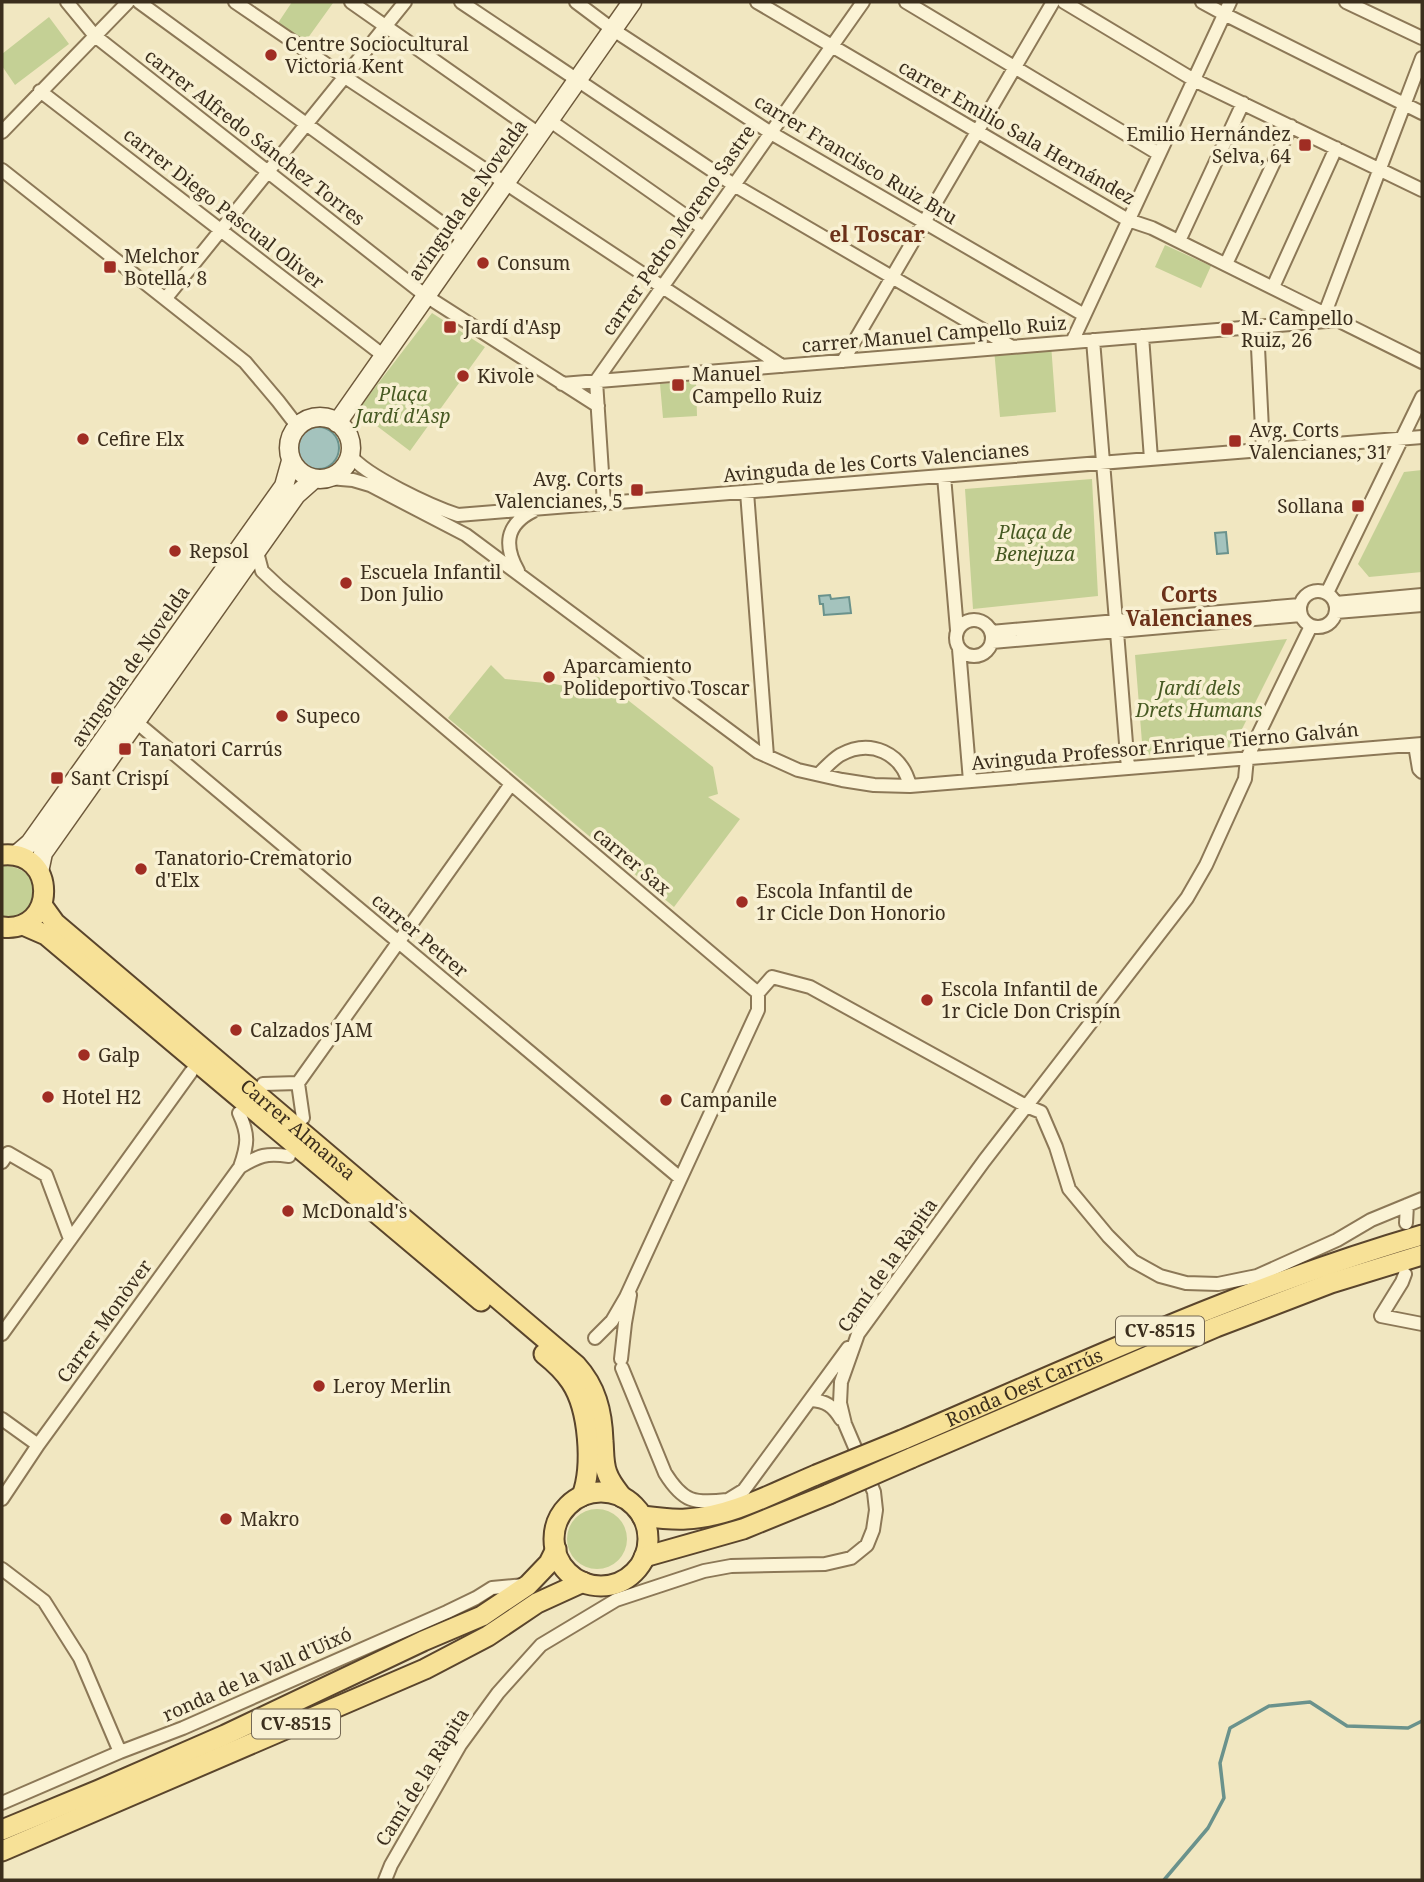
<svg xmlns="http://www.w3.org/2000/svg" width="1424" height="1882" font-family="'Noto Serif',serif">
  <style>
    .green { fill: #c4d095 }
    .water { fill: #a4c3bd; stroke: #6a928c; stroke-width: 2 }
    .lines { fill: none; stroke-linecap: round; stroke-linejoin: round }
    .stream { stroke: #6a928c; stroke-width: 3.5 }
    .street-casing { stroke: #8c7857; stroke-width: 16 }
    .secondary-casing { stroke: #6e593b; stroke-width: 21 }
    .primary-casing { stroke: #5a452c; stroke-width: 23 }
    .street { stroke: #fbf3d5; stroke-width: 12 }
    .secondary { stroke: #fbf3d5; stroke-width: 18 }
    .primary { stroke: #f7e197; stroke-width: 19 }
    .primary-bridge-casing { stroke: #5a452c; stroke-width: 23; stroke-linecap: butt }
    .primary-bridge { stroke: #f7e197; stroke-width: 19 }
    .poi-dot { fill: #a02d23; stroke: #f8f0d2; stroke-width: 2.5 }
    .labels { text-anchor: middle; stroke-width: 7; stroke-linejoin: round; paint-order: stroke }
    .shield { fill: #f8f0d2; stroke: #746853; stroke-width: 2 }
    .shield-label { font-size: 18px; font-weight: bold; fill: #3b2e1d }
    .poi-label { font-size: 19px; fill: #3b2e1d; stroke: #f8f0d2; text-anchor: start }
    .street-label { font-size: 19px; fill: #3b2e1d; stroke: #f8f0d2 }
    .park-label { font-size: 19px; font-style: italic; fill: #465922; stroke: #f8f0d2 }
    .neighbourhood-label { font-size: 21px; font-weight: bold; fill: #6b3119; stroke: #f8f0d2 }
  </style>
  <rect width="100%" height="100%" fill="#f1e7c1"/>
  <path class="green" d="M292,2L333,3L305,42L278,23Z
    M49,17L69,44L15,85L2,66V54Z
    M1165,245L1211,266L1201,288L1155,267Z
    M432,313L485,347L410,451L357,411Z
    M1051,344L1056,412L1000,417L994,349Z
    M696,381L697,416L663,418L660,384Z
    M1422,470V572L1369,577L1358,564L1404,472Z
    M1092,479L1098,596L973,609L965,489Z
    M1287,639L1233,747L1143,755L1135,655Z
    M491,665L505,679L555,684L587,691L596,675L713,767L718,794L708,797L740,819L674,907L448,718Z
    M2,866C20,865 37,876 34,897C32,905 26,911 21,917L2,920Z
    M567 1539a30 30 0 1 1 60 0a30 30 0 1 1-60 0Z"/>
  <path class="water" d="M297 448a21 21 0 1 1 42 0a21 21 0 1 1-42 0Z
    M1226,532L1228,553L1217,554L1215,533Z
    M830,595L831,599L849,597L851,613L824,615L823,604H820L819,596Z"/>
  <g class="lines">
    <path class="stream" d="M1164,1880L1208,1828L1224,1798L1220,1763L1230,1728L1269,1706L1310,1702L1347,1726L1408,1728L1422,1721"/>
    <defs>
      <path id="street" d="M67,2L95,36L426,296L598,406
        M139,2L465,240
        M235,2L345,77L782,366
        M351,2L539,134
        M461,2L734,185L1012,347
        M576,2L612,29L771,133L1084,315
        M757,2L1128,220L1152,228L1422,362
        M906,2L1159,154
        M1064,2L1194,80L1422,190
        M1202,2L1224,14L1422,113
        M1346,2L1422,38
        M40,91L384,356
        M549,120L703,228
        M2,132L128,2
        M2,170L245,362L278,401L298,427
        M1179,241L1243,103
        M1226,264L1291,126
        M1273,287L1336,148
        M166,298L405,2
        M1325,313L1422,58
        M1257,327L1263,450
        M1142,336L1151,459
        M1093,340L1116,621
        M1072,342L1230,2
        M843,361L1053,2
        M562,384L1339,320
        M350,455C366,476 431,506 458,515L1422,437
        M944,476L957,630
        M329,478L353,480L370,485L466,535L758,752L798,770L842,780L874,785L910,786L1422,744
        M747,492L767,756
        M604,503L596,381L863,2
        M257,552L262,571L278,586L758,993L772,977L810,987L1026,1106L1041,1112L1056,1147L1069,1189L1108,1236L1133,1261L1160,1276L1186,1283L1218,1284L1257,1276L1337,1240L1371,1220L1422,1199
        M518,571C504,546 505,525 533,511
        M1300 609a18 18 0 1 1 36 0a18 18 0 1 1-36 0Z
        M1327,593L1422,397
        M1336,603L1422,595
        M1336,612L1422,605
        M956 638a18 18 0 1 1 36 0a18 18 0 1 1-36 0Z
        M991,632L1300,605
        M1117,632L1128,768
        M992,642L1301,615
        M959,649L970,781
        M135,721L680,1178
        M1415,745L1419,769L1422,772
        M819,774C826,767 832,760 840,755C871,738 902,753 910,786
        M263,1084L298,1083
        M303,1118L298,1083L511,784
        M2,1162L8,1153L46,1175L70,1239
        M240,1167C260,1155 266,1153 289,1156
        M1406,1223L1407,1205
        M1405,1274L1402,1282L1381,1316L1422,1324
        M2,1334L191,1072
        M595,1338L612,1321L626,1297L758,1010V993
        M621,1359L625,1323L630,1295
        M622,1368L665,1473C683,1502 694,1504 727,1500
        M811,1400C826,1401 833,1406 841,1419
        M2,1419L38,1445
        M2,1499L38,1445L240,1167C248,1144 249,1135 239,1113
        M718,1506L744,1490L848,1348
        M2,1569L44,1601L80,1658L120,1752
        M2,1803L120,1752L183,1728L447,1612L476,1598L492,1588L524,1585
        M385,1880L391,1865L460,1745L498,1693L541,1645L616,1600L704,1571L731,1566L825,1564L851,1558L867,1545L873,1530L876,1510L874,1492L845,1424L840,1403L841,1382L858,1334L984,1161L1187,898L1206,865L1245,779L1247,758L1311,626"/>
      <path id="secondary" d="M289 448a31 31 0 1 1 62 0a31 31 0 1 1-62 0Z
        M337,423L632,2
        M16,855L30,843L284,486L291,461
        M39,872L43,853L296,495L314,479"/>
      <g id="primary">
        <path d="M2,855C58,849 57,934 2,927"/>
        <path id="s1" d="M42,905L55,923L576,1365C596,1387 602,1411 603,1441C604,1451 603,1463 607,1473C610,1482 616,1489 622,1497"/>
        <path d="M23,925L46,935L481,1301"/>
        <path d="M544,1354C554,1362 564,1371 571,1382C589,1409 593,1466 582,1496"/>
        <path id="s2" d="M902,1440C1073,1367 1243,1287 1422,1235"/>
        <path d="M911,1458L1216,1327L1331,1283L1422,1255"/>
        <circle cx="601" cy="1539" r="47"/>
        <path d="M642,1516C657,1518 672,1520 686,1519C731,1517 775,1492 816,1475"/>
        <path d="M644,1557L743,1529L829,1494"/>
        <path d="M2,1830L99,1790L225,1735L423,1641L482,1616L528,1585L549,1563L556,1549"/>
        <path d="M2,1851L425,1669L488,1636L537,1603L583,1582"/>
      </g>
    </defs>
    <use href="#street" class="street-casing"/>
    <use href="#secondary" class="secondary-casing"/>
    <use href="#primary" class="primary-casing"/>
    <use href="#street" class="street"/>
    <use href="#secondary" class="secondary"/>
    <use href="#primary" class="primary"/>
    <defs>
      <path id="primary-bridge" d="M816,1475L902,1440
        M829,1494L911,1458"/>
    </defs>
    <use href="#primary-bridge" class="primary-bridge-casing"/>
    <use href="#primary-bridge" class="primary-bridge"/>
  </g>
  <g class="poi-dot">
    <circle cx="271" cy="55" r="7"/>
    <rect x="1298" y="138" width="14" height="14" rx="3.5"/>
    <circle cx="483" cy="263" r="7"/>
    <rect x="103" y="260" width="14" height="14" rx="3.5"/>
    <rect x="443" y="320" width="14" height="14" rx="3.5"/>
    <rect x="1220" y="322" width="14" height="14" rx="3.5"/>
    <circle cx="463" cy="376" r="7"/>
    <rect x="671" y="378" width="14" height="14" rx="3.5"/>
    <circle cx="83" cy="439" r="7"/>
    <rect x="1228" y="434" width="14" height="14" rx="3.5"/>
    <rect x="630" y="483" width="14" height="14" rx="3.5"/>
    <rect x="1351" y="499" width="14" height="14" rx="3.5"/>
    <circle cx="175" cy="551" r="7"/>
    <circle cx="346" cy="583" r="7"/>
    <circle cx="549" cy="677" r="7"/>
    <circle cx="282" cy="716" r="7"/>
    <rect x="118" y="742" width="14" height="14" rx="3.5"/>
    <rect x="50" y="771" width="14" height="14" rx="3.5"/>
    <circle cx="141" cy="869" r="7"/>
    <circle cx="742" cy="902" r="7"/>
    <circle cx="927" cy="1000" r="7"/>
    <circle cx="236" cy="1030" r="7"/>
    <circle cx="84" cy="1055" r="7"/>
    <circle cx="48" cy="1097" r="7"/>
    <circle cx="666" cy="1100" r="7"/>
    <circle cx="288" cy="1211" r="7"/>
    <circle cx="319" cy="1386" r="7"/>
    <circle cx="226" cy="1519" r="7"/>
  </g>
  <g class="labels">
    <g class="shield">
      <rect x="1116" y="1316.5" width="88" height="29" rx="5"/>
      <rect x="252" y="1709.5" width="88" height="29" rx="5"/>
    </g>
    <g class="shield-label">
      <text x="1160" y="1337">CV-8515</text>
      <text x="296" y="1730">CV-8515</text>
    </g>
    <g class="poi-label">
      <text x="285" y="51">Centre Sociocultural<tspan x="285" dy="22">Victoria Kent</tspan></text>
      <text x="1291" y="141" text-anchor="end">Emilio Hernández<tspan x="1291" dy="22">Selva, 64</tspan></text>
      <text x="124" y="263">Melchor<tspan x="124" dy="22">Botella, 8</tspan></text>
      <text x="497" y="270">Consum</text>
      <text x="1241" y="325">M. Campello<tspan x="1241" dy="22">Ruiz, 26</tspan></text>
      <text x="464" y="334">Jardí d'Asp</text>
      <text x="692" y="381">Manuel<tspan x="692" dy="22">Campello Ruiz</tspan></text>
      <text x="477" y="383">Kivole</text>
      <text x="1249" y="437">Avg. Corts<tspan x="1249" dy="22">Valencianes, 31</tspan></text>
      <text x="97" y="446">Cefire Elx</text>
      <text x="623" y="486" text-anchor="end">Avg. Corts<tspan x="623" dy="22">Valencianes, 5</tspan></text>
      <text x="1344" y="513" text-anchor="end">Sollana</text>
      <text x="189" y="558">Repsol</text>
      <text x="360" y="579">Escuela Infantil<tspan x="360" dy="22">Don Julio</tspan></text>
      <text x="563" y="673">Aparcamiento<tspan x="563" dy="22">Polideportivo Toscar</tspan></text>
      <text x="296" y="723">Supeco</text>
      <text x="139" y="756">Tanatori Carrús</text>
      <text x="71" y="785">Sant Crispí</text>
      <text x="155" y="865">Tanatorio-Crematorio<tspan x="155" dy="22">d'Elx</tspan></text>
      <text x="756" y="898">Escola Infantil de<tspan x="756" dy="22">1r Cicle Don Honorio</tspan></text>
      <text x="941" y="996">Escola Infantil de<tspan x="941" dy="22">1r Cicle Don Crispín</tspan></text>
      <text x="250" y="1037">Calzados JAM</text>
      <text x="98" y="1062">Galp</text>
      <text x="62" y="1104">Hotel H2</text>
      <text x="680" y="1107">Campanile</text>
      <text x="302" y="1218">McDonald's</text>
      <text x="333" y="1393">Leroy Merlin</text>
      <text x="240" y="1526">Makro</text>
    </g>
    <g class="street-label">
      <text transform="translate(1017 132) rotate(30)" y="7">carrer Emilio Sala Hernández</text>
      <text transform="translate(255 137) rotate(38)" y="7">carrer Alfredo Sánchez Torres</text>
      <text transform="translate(856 159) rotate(31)" y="7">carrer Francisco Ruiz Bru</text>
      <text transform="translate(467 200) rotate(-55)" y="7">avinguda de Novelda</text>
      <text transform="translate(224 208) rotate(38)" y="7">carrer Diego Pascual Oliver</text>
      <text transform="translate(678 230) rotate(-55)" y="7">carrer Pedro Moreno Sastre</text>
      <text transform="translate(934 334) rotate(-5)" y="7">carrer Manuel Campello Ruiz</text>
      <text transform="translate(876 462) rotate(-5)" y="7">Avinguda de les Corts Valencianes</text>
      <text transform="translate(130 666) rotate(-55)" y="7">avinguda de Novelda</text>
      <text transform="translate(1165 746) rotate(-5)" y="7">Avinguda Professor Enrique Tierno Galván</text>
      <text transform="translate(632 861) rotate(40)" y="7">carrer Sax</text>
      <text transform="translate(420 935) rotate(40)" y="7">carrer Petrer</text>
      <text dy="7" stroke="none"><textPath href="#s1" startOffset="341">Carrer Almansa</textPath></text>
      <text transform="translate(887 1265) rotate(-55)" y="7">Camí de la Ràpita</text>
      <text transform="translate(104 1321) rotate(-54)" y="7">Carrer Monòver</text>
      <text dy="7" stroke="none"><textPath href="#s2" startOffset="133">Ronda Oest Carrús</textPath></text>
      <text transform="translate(257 1674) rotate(-24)" y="7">ronda de la Vall d'Uixó</text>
      <text transform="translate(422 1777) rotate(-58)" y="7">Camí de la Ràpita</text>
    </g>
    <g class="park-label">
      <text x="403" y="401">Plaça<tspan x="403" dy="22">Jardí d'Asp</tspan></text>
      <text x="1035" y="539">Plaça de<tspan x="1035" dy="22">Benejuza</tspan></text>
      <text x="1199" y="695">Jardí dels<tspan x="1199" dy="22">Drets Humans</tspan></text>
    </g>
    <g class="neighbourhood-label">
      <text x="877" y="242">el Toscar</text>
      <text x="1189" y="602">Corts<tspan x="1189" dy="24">Valencianes</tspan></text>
    </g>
  </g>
  <rect width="1424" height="1882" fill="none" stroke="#3b2e1d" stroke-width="7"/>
</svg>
